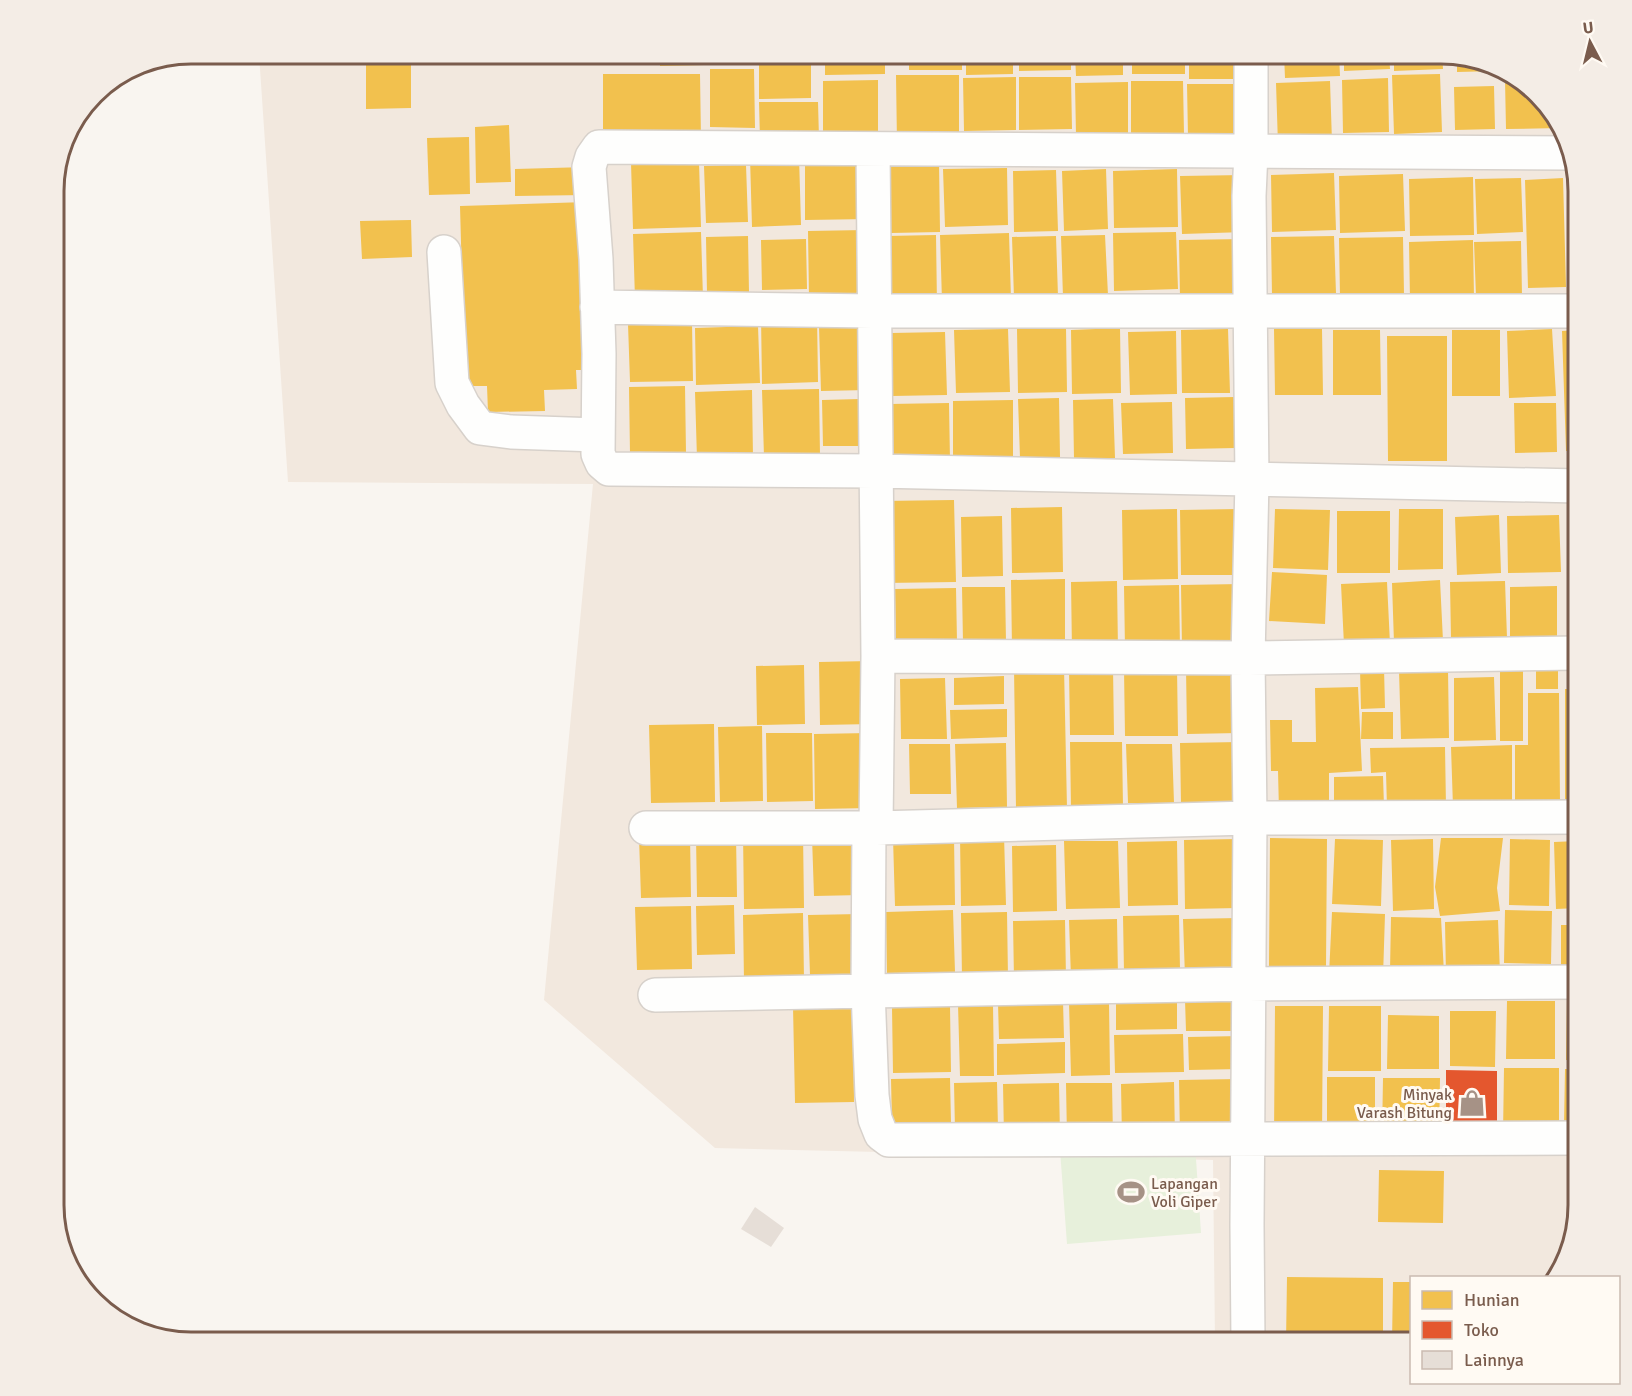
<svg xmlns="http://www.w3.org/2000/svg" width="1632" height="1396" font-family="Signika,sans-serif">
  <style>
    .residential { fill: #f2e8de }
    .green { fill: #e7f0db }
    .homes { fill: #f2c14e }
    .shops { fill: #e4572e }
    .building { fill: #e6ded7 }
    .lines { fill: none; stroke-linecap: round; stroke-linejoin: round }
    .street-casing { stroke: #d7d1cb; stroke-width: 36 }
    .street { stroke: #fefefd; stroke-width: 33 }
    .labels { text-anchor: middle; stroke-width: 6; stroke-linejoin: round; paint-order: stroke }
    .poi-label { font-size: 16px; fill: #7a5c4d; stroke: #fffaf3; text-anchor: end }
    .rim { fill: none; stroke: #7a5c4d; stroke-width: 3 }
  </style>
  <rect width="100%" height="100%" fill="#f9f5f0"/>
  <path class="residential" d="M259,54H1441L1493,64L1532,88L1567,138L1578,191V1205L1568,1257L1555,1277L1412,1278L1411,1342H1215L1213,1160L715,1148L544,1000L593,484L288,482Z"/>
  <path class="green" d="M1195,1144L1201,1233L1067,1244L1060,1150Z"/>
  <path class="homes" d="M366,54H411V108L366,109Z
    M660,54H704V65L660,66Z
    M712,54H757V62H712Z
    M825,54H885V74L825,75Z
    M909,54H962V70H909Z
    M966,54H1013V74L966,75Z
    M1019,54H1071V70L1019,71Z
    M1075,54H1123V75L1076,76Z
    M1132,54H1185V74H1132Z
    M1189,54H1237V79H1189Z
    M1284,54H1339L1340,76L1285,78Z
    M1344,54H1389L1390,69L1344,71Z
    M1394,54H1442L1443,69L1394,71Z
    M759,57H811V98L759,99Z
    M1457,57L1493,64L1497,67V71L1457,72Z
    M710,69H754L755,128L710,127Z
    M603,74H700L701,140L603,141Z
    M1440,74L1442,132L1394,134L1392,75Z
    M896,75H959V144H897Z
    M1016,77V130L964,131L963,78Z
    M1019,77H1071L1072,129L1019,130Z
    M1388,78L1389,132L1343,133L1342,80Z
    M878,80V142L823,143V81Z
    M1505,80H1518L1532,88L1560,128L1506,129Z
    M1131,81H1183L1184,134H1131Z
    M1330,81L1332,142L1278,145L1276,83Z
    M1128,82V135H1076L1075,83Z
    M1187,84H1240L1241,137H1188Z
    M1494,86L1495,129L1455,130L1454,87Z
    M759,102H818L819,139L760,140Z
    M509,125L511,182L476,183L475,127Z
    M469,137L470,194L429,195L427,138Z
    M799,156L801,225L752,227L750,157Z
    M868,161L870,219L805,220V163Z
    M699,162L701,227L633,229L631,163Z
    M939,162L940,232L891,233L890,163Z
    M746,165L748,222L706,223L704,166Z
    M587,167V195L515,196V169Z
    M1007,168L1008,225L945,227L943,169Z
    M1106,169L1108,229L1064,231L1062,171Z
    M1177,169L1178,227L1114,228L1113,171Z
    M1056,170L1058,231L1014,232L1013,171Z
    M1573,172L1578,191V214H1574Z
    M1334,173L1336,230L1272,232L1271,175Z
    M1403,174L1405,231L1340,233L1339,176Z
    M1244,175L1245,232L1182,234L1180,176Z
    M1473,177L1474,235L1410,236L1409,179Z
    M1521,178L1523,232L1477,234L1475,179Z
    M1563,178L1566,287L1528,288L1525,180Z
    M586,202L590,370H576L577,389L544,390L545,411L488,412L487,386H465L460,206Z
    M411,220L412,257L362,259L360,221Z
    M1570,222H1578V297H1572Z
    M865,230L866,297L809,298L808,231Z
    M701,232L703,298L635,299L633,234Z
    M1176,232L1178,289L1114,291L1113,233Z
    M1009,233L1011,299L942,301L940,235Z
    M936,235L937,305L888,307L887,236Z
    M1105,235L1108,295L1063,297L1061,236Z
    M748,236L749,293H707L706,237Z
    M1056,236L1058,296L1014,298L1012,237Z
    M1334,236L1336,293L1272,295L1271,237Z
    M1403,237L1404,294L1340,296L1339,238Z
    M806,239L807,289L762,290L761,240Z
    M1243,239L1244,296L1180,297L1179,240Z
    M1473,240L1474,297L1410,299L1409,242Z
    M1521,241L1522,295L1476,296L1474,242Z
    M817,315L818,382L762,384L761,316Z
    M692,323L693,381L630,382L628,324Z
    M758,326L760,383L696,385L695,328Z
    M868,326V390L821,391L819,327Z
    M1066,328L1067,392L1018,393L1017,329Z
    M1120,328L1121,393L1072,394L1071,330Z
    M1008,329L1010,392L956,393L954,330Z
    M1228,329L1230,393H1182L1181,330Z
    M1274,329H1322L1323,395H1275Z
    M1552,329L1556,396L1509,398L1507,331Z
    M1333,330H1380L1381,395H1333Z
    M1452,330H1500V396H1452Z
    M1578,330V451H1566L1562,331Z
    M1176,331L1177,394L1130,395L1128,332Z
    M945,332L947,395L892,396L891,333Z
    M1387,336H1447V461H1388Z
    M685,386L686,453L630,454L629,387Z
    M819,389L820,456L764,457L762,390Z
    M752,390L753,458L697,459L695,392Z
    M1235,397L1236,448L1186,449L1185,398Z
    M1059,398L1060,457L1020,458L1018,399Z
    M860,399L861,446H823L822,400Z
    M1113,399L1115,458L1074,459L1073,400Z
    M1013,400V458H953V401Z
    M1172,402L1173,453L1123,454L1121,403Z
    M949,403L950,461L890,462L889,404Z
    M1514,403H1556L1557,452L1515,453Z
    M954,500L956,582L884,583L882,501Z
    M1062,507L1063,572L1012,573L1011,508Z
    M1177,509L1178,579L1123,580L1122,510Z
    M1238,509L1239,575H1181L1180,510Z
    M1275,509L1330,510L1328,570L1273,568Z
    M1399,509H1443V569L1398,570Z
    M1337,511H1390V573H1337Z
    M1499,515L1501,573L1457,575L1455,517Z
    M1559,515L1561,572L1508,573L1507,516Z
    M1002,516L1003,576L962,577L961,517Z
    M1570,516H1578V572L1571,573Z
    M1272,572L1327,575L1325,624L1269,621Z
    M1065,579V648L1012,649L1011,580Z
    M1440,580L1443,641L1394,643L1392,583Z
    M1117,581L1118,651L1072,652L1071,582Z
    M1505,581L1507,638L1451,639L1450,582Z
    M1387,582L1390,644L1344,645L1341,584Z
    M1241,584L1243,648L1182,649L1181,585Z
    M1179,585L1180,649H1125L1124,586Z
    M1557,586V641L1510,642V587Z
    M1569,586H1578V636L1571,637Z
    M962,587H1005L1006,642L963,643Z
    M956,588L957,642L896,643L895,589Z
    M872,661L873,724L820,725L819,662Z
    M804,665L805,724L757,725L756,666Z
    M1536,666H1558V689H1536Z
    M1064,667L1067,808L1016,809L1014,668Z
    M1113,667L1114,735H1070L1069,668Z
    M1238,667L1239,733L1187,734L1186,668Z
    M1177,668L1178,736H1125L1124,669Z
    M1384,668L1385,708L1361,709L1360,669Z
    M1500,668H1523V741H1500Z
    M1399,670H1448L1449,738L1401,739Z
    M1004,676V704L954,705V678Z
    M1494,677L1496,740L1454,741V678Z
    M945,678L947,739H901L900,679Z
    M1358,687L1362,771L1329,773V810L1279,811L1278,771H1271L1270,720H1292V742H1316L1315,688Z
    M1565,689H1578V805H1565Z
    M1528,693H1559L1560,803L1515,805V745H1528Z
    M1007,709V737L951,739L950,710Z
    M1362,712H1393V739H1361Z
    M714,724L715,802L651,803L649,725Z
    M762,726L763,801L720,802L718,727Z
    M766,733H812L813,801L767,802Z
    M869,733L871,808L815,809L814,734Z
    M1070,742H1122L1123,807L1071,808Z
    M1240,742L1241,803L1181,804L1180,743Z
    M1006,743L1007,807L957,808L955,744Z
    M909,744H950L951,794H910Z
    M1126,744H1172L1174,803H1128Z
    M1512,745V805L1453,807L1451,747Z
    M1445,747L1446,807L1387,808L1386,772L1371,773L1370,748Z
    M1383,776L1384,806L1334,807V777Z
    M803,832L804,908L744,909L743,833Z
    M736,835L737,897H697L696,837Z
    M1004,835L1006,905L961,906L960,836Z
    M690,836L691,897L641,898L639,837Z
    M812,837H861L862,895L814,896Z
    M954,837L955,905L895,906L893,838Z
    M1270,838L1327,839L1326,966H1269Z
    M1441,838H1503L1497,888L1500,911L1440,916L1435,887Z
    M1237,839L1239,908L1185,909L1184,840Z
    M1335,839L1383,840L1381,906L1332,904Z
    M1433,839L1434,909L1393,911L1391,840Z
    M1510,839L1550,840L1549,906L1509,905Z
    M1064,841H1118L1120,908L1066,909Z
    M1177,841L1178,905L1128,906L1127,842Z
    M1578,841V908L1556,909L1554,842Z
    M1056,845L1057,911L1013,912L1012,846Z
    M734,905L735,954L697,955L696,906Z
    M691,906L692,969L637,970L635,907Z
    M953,910L955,972L887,973L886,912Z
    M1505,910L1552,911L1551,964L1504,963Z
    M1007,912L1008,978H962L961,913Z
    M1332,912L1385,914L1383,977L1329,975Z
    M803,913L804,980L744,981L743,915Z
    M860,914L861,975H810L808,915Z
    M1179,915L1180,970L1124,972L1123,916Z
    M1391,917L1441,918L1444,973L1390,971Z
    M1239,918L1240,976L1185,977L1183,919Z
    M1117,919L1118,977L1071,978L1069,920Z
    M1065,920L1066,979L1014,980L1013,921Z
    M1498,920L1500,974L1446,976L1445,922Z
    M1561,925H1578V976H1561Z
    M1241,999V1031H1186L1185,1000Z
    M1567,1000H1578V1060H1566Z
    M1063,1001L1064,1038L999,1039L998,1003Z
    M1177,1001V1029L1116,1030V1002Z
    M1507,1001H1555V1059H1506Z
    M1069,1002H1109L1110,1075L1071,1076Z
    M853,1004L854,1102L795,1103L793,1006Z
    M958,1004H993L994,1076H960Z
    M950,1006L951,1072L893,1073L892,1007Z
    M1275,1006H1323L1322,1136H1274Z
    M1329,1006H1381V1071H1328Z
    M1450,1011H1496L1495,1067L1450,1066Z
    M1388,1015L1439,1016V1069H1387Z
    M1183,1034L1184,1072L1115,1073L1114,1035Z
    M1241,1036V1069L1189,1070L1188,1037Z
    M1065,1042V1073L997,1075V1044Z
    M1504,1068H1559V1134H1503Z
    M1565,1069H1578V1126H1564Z
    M1327,1077H1375V1136H1327Z
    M950,1078L951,1123L892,1124L891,1079Z
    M1383,1078H1440L1439,1136H1382Z
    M1238,1079L1239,1136L1180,1137L1179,1080Z
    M997,1082L998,1129L955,1130L954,1083Z
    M1174,1082L1175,1138L1122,1139L1121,1084Z
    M1059,1083L1060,1136L1004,1137L1003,1084Z
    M1066,1083H1112L1113,1137L1067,1138Z
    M1379,1170L1444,1171L1443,1223L1378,1222Z
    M1287,1277L1383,1278V1342H1286Z
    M1393,1282H1412V1342H1392Z"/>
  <path class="shops" d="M1446,1070L1497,1071V1135L1446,1134Z"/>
  <path class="building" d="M755,1207L784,1228L771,1247L741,1229Z"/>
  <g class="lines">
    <defs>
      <path id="street" d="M873,149L878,656L876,828
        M1570,153L599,147L592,157L589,167L596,259L599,354L598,454L602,463L609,469L875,471L1578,486
        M444,252L452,383L463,405L480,428L511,432L597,435
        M597,307L873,311H1578
        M878,656L1248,658L1578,653
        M869,827L868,990L872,1095L875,1119L881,1134L889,1140L1578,1138
        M646,828H876L1250,818L1578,817
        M655,995L1248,984L1578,982
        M1248,1342L1247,1225L1250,818L1248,658L1252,480L1249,196L1251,152V54"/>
    </defs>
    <use href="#street" class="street-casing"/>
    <use href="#street" class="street"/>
  </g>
  <defs>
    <symbol id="shop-bare" viewBox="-9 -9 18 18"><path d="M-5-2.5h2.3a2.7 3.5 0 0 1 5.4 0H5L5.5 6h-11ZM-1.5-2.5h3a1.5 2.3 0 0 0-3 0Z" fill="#a69286" stroke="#fffaf3" stroke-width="2.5" paint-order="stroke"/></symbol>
    <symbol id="stadium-bare" viewBox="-9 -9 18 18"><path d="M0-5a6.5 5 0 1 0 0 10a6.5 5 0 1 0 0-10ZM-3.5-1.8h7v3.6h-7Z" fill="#a69286" stroke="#fffaf3" stroke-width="2.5" paint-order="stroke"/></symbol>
  </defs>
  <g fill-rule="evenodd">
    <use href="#shop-bare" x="1453" y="1084" width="38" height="38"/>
    <use href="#stadium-bare" x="1112" y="1173" width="38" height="38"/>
  </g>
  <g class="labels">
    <g class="poi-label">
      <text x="1452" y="1100">Minyak<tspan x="1452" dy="18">Varash Bitung</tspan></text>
      <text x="1151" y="1189" text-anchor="start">Lapangan<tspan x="1151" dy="18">Voli Giper</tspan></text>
    </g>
  </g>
  <path d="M0 0H1632V1396H0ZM191 64H1441A127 127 0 0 1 1568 191V1205A127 127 0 0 1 1441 1332H191A127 127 0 0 1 64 1205V191A127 127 0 0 1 191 64Z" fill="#f4ede6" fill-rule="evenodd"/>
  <path class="rim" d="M191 64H1441A127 127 0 0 1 1568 191V1205A127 127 0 0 1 1441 1332H191A127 127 0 0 1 64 1205V191A127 127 0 0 1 191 64Z"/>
  <rect x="1410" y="1276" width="210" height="108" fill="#fffaf3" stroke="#cabbb1" stroke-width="1.5"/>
  <rect x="1422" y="1291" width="30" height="18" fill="#f2c14e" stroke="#cabbb1" stroke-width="1.5"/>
  <text x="1464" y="1306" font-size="18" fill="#7a5c4d">Hunian</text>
  <rect x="1422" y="1321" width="30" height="18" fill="#e4572e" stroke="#cabbb1" stroke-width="1.5"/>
  <text x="1464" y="1336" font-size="18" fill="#7a5c4d">Toko</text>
  <rect x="1422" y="1351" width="30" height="18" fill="#e6ded7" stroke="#cabbb1" stroke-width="1.5"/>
  <text x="1464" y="1366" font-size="18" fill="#7a5c4d">Lainnya</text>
  <g transform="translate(1590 42) rotate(353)" stroke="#fffaf3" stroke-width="4.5" paint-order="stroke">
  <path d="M0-4.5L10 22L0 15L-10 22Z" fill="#7a5c4d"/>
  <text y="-9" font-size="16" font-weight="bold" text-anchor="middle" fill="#7a5c4d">U</text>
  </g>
</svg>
